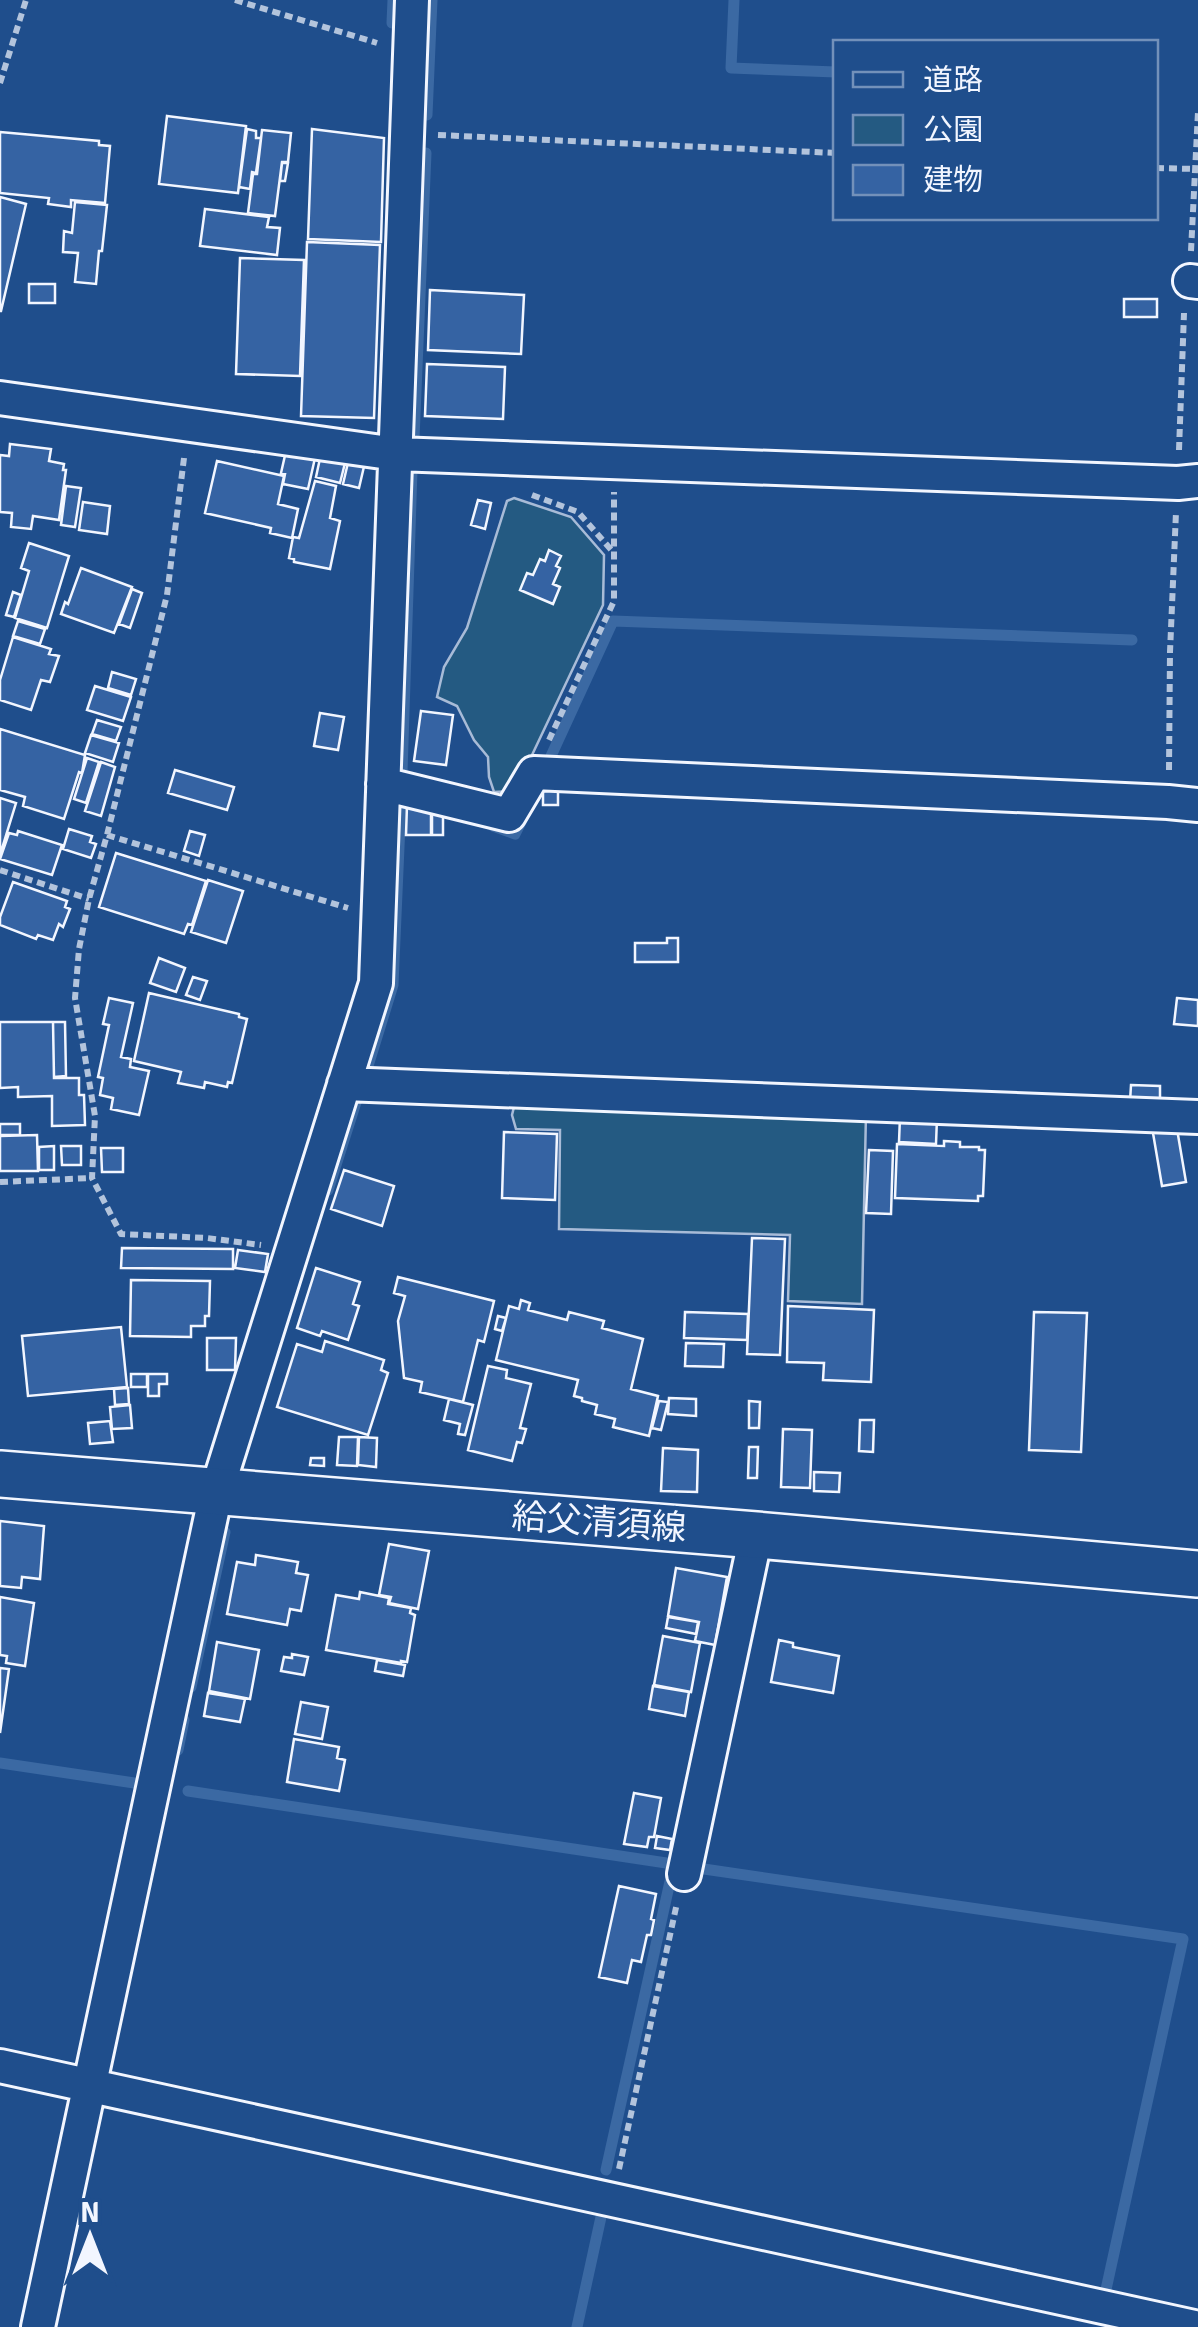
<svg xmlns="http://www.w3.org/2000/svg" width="1198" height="2327" font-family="Signika,'Noto Sans JP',sans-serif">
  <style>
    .green { fill: #245a82; stroke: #a8bbd7; stroke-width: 2.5 }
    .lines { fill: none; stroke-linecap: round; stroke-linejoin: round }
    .stream { stroke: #3b69a3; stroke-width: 11 }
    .building { fill: #3563a3; stroke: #f2f6ff; stroke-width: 2.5 }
    .minor-casing { stroke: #f2f6ff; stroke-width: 38 }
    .secondary-casing { stroke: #f2f6ff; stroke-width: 50 }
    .path { stroke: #b3c4dc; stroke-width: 6; stroke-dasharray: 8 5; stroke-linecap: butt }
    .minor { stroke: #1f4e8c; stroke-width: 32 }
    .secondary { stroke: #1f4e8c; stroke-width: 45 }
    .labels { text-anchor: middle; stroke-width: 8; stroke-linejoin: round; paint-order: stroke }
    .street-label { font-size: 35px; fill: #f2f6ff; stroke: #1f4e8c }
  </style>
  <rect width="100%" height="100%" fill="#1f4e8c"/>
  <path class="green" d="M514,498L571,517L604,555L603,605L515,791L494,792L489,777L488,757L474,740L457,706L437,697L444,667L467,628L507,501Z
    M515,1103L866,1113L862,1304L788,1301L790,1235L559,1229L560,1130L516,1129L512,1115Z"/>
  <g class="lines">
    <path class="stream" d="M734,0L731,68L836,72
      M392,23L393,0
      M427,115L432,0
      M414,439L426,153
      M551,756L613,621L1132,640
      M402,773L412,470
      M493,826L515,834L523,818
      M368,1066L393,985L401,801
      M328,1190L357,1099
      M191,1687L225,1532
      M178,1750L184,1720
      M0,1763L141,1784
      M188,1791L673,1864
      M697,1868L1183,1939L1105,2294
      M606,2170L673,1868
      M577,2327L601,2217"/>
  </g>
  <path class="building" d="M167,116L246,126L238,193L159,184Z
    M247,129L256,131V138H261L256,173L252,172L250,189L239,187Z
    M312,129L384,138L381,242L308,239Z
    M262,130L291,133L288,162H282L275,216L248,213L253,174H257Z
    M0,132L99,141V145L110,146L105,203L71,200V207L48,204L49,198L0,193Z
    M282,163H288L285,181H280Z
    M0,197L26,204L1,311H0Z
    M75,202L107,205L102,251H99L96,284L75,282L78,253L63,252L64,231L72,233Z
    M205,209L269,217L267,227L280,228L277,255L200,246Z
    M307,242L380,245L374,418L301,416Z
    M240,258L304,260L300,376L236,374Z
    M29,284H55V303H29Z
    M430,290L524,295L521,354L428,350Z
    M1124,299H1157V317H1124Z
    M427,364L505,367L503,419L425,416Z
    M10,444L51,449L49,461L64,464L63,470H66L59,520L33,516L31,529L11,527L12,513L0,512V455L9,456Z
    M322,449L347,455L340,483L316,477Z
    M286,451L315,458L308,489L283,484L285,474L281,473Z
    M350,454L366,458L359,488L343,484Z
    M217,461L284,476L278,504L298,509L292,538L270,533L271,528L205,513Z
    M315,481L336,486L330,518L340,521L330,569L294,562V559L289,558L293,537L299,538Z
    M66,486L81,488L75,527L61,525Z
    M478,500L491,503L485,529L471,525Z
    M83,502L110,506L107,534L79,530Z
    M29,543L69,556L47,628L15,618L29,571L21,568Z
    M549,550L561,556L556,566L560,568L553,584L560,587L553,604L520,590L527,573L533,575L540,559L545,561Z
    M81,568L132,587L114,633L61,614L65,602L68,604Z
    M132,589L142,593L130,628L119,624Z
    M13,592L21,595L14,617L6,615Z
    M18,621L45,629L40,644L13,636Z
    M13,637L51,649L49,654L59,656L50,682L41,680L31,710L0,700V680Z
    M112,672L136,679L131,695L108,688Z
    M95,686L131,697L123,721L87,710Z
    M421,711L453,715L446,765L414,761Z
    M320,713L344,717L338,750L314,746Z
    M97,720L121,727L116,741L92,734Z
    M0,729L85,755L82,773L79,772L64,819L23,806L25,797L0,790Z
    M91,735L119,743L113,762L85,753Z
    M87,758L99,762L86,803L74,799Z
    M101,762L115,767L101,816L85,811Z
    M175,770L234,787L227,810L168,793Z
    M543,788H558V805H543Z
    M0,798L16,803L0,855Z
    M407,805H431V835H406Z
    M432,811H443V835H432Z
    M69,829L92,836L90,842L96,844L91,858L63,849Z
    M18,831L62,845L52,875L0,859L9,833L17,835Z
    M190,831L205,835L199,856L184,851Z
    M116,853L206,881L192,925L188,924L184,934L99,907Z
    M208,880L243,891L226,943L191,932Z
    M13,882L67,901L65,907L70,909L63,927L59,924L53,940L38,935L36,939L0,925V917Z
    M667,938H678V962H635V943H667Z
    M159,958L185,968L176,992L150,983Z
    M193,977L207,981L200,1000L186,995Z
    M149,993L239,1014V1017L247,1019L232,1083L228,1082L227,1087L205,1082L204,1088L178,1083L181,1072L134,1061Z
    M109,998L133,1003L121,1057L131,1059L130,1067L149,1071L139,1115L111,1109L113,1098L100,1095L103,1078L98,1077L109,1025L103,1024Z
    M1177,998L1198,1000V1026L1174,1024Z
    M0,1022H53L54,1078H79V1095H84L85,1125L52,1126V1096L18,1097V1087L0,1088Z
    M53,1022H65L66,1076L54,1077Z
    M1131,1085L1160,1086V1103L1130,1102Z
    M900,1117L937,1118L936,1144L899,1142Z
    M0,1124H20V1135H0Z
    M1177,1129L1186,1182L1162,1186L1153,1133Z
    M504,1132L557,1134L555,1200L502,1198Z
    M37,1135L38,1171H0V1136Z
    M944,1141L960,1142V1147H979V1150H985L983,1196H978V1201L895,1198L897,1144L944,1146Z
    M54,1146V1170H39V1147Z
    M61,1146H81V1165H62Z
    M101,1148H123V1172H102Z
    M869,1150L893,1151L891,1214L866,1213Z
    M344,1170L394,1186L382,1226L331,1209Z
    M752,1238L785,1239L780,1355L747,1354Z
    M122,1248L233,1249V1269L121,1268Z
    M238,1250L268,1254L265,1272L235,1268Z
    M316,1268L360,1282L353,1304L359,1306L348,1340L322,1331L320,1336L297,1328Z
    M398,1277L494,1301L484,1342L478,1340L463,1402L420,1392L422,1382L404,1378L398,1321L405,1296L394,1293Z
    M131,1280L210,1281L209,1316H205V1326H191V1337L130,1336Z
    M521,1300L530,1303L528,1310L567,1320L569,1312L604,1321L602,1328L643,1339L631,1389L658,1396L649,1436L613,1427L615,1419L595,1414L597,1405L582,1401V1398L574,1396L578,1380L496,1360L509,1306L519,1309Z
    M788,1306L874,1310L871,1382L823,1380L824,1363L787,1362Z
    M685,1312L748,1314L747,1340L684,1338Z
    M1034,1312L1087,1313L1081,1452L1029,1450Z
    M498,1316L506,1318L502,1331L495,1329Z
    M121,1327L127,1387L28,1396L22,1336Z
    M207,1338H236L235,1370H207Z
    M325,1341L384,1360L381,1370L388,1373L368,1435L277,1407L297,1344L322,1352Z
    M686,1343L724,1344L723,1367L685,1366Z
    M488,1366L507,1370L506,1378L531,1384L520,1428L526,1429L522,1443L517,1442L512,1461L468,1450Z
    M131,1374H147V1387H131Z
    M148,1374H167V1384H159V1396H148Z
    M128,1388L129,1404L115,1405L114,1389Z
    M669,1398L696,1399V1416L668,1414Z
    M449,1399L473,1405L465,1435L458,1434L460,1424L444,1420Z
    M659,1401L668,1402L661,1430L652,1428Z
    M749,1401L760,1402L759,1428H749Z
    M130,1405L132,1428L112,1429L110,1407Z
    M860,1420H874L873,1452L859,1451Z
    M110,1421L113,1442L90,1444L88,1423Z
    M783,1429L812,1430L810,1488L781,1487Z
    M339,1437H358L357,1466L337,1465Z
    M359,1437L377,1438L376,1467L358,1465Z
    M749,1447H758L757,1478H748Z
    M663,1448L698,1450L697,1492L661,1491Z
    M311,1458H324V1466L310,1465Z
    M814,1472L840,1473L839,1492L814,1491Z
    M0,1521L44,1526L40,1579L22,1577L21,1588L0,1586Z
    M389,1544L429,1551L418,1609L389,1603L391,1597L379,1595Z
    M256,1555L298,1562L296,1573L308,1575L301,1611L290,1609L287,1625L227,1614L237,1562L255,1565Z
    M676,1568L727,1577L715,1645L695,1641L699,1622L668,1616Z
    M360,1592L389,1598L388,1604L411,1608L410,1613L415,1615L407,1662L401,1661V1663L326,1650L336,1595L359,1599Z
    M0,1597L34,1603L25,1666L6,1663L7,1656L0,1655Z
    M668,1617L698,1622L696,1634L666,1628Z
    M663,1636L700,1643L691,1692L654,1685Z
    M779,1640L793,1643V1647L839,1656L833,1693L771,1682Z
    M217,1642L259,1650L250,1699L209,1691Z
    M292,1654L308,1657L304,1675L281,1671L284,1657L292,1658Z
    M377,1660L405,1665L403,1676L375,1671Z
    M0,1668L9,1669L0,1733Z
    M653,1686L689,1692L685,1716L649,1709Z
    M208,1693L245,1699L240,1722L204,1716Z
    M301,1702L328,1707L322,1739L295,1734Z
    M294,1739L339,1747L337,1758L345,1760L339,1791L287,1782Z
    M634,1793L661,1798L654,1837H649L647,1847L624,1844Z
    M657,1836L672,1839L670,1850L655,1848Z
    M619,1886L656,1894L651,1919L654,1920L651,1935H647L641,1962L632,1960L627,1983L599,1977Z"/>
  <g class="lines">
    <defs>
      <path id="minor" d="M1190,281L1198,282
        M0,398L396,454L1178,483L1198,481
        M383,784L509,815L534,773L1168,802L1198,805
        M344,1084L1198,1117
        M684,1874L756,1535
        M0,2066L1194,2327
        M38,2327L216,1493L376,983L412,0"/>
      <path id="secondary" d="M0,1474L756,1535L1198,1574"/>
    </defs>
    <use href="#minor" class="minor-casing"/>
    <use href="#secondary" class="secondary-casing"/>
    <path class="path" d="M235,0L377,43
      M0,83L26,0
      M438,135L836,153
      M1156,168L1195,169
      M1191,251L1198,112
      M1179,450L1184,313
      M184,458L167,595L107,835L89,899L79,949L75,998L95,1116L92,1178L121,1234L207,1238L261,1245
      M532,495L578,512L613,552
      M549,740L614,601V492
      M1169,770L1170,652L1176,512
      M107,835L348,908
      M0,870L89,899
      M0,1182L92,1178
      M619,2169L677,1903"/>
    <use href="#minor" class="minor"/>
    <use href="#secondary" class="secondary"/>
  </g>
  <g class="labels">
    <g class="street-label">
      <text transform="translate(599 1522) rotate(4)" y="12">給父清須線</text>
    </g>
  </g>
  <rect x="833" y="40" width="325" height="180" fill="#1f4e8c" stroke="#7391ba" stroke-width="2.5"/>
  <rect x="853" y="72" width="50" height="15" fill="#1f4e8c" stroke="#7391ba" stroke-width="2.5"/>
  <text x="923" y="90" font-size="30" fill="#f2f6ff">道路</text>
  <rect x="853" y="115" width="50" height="30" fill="#245a82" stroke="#7391ba" stroke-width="2.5"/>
  <text x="923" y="140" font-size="30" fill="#f2f6ff">公園</text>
  <rect x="853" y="165" width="50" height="30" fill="#3563a3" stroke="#7391ba" stroke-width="2.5"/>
  <text x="923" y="190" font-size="30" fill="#f2f6ff">建物</text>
  <g transform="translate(90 2237)" stroke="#1f4e8c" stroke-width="8" paint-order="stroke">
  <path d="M0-8L18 38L0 25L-18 38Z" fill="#f2f6ff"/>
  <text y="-15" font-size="28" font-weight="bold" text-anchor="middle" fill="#f2f6ff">N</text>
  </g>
</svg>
